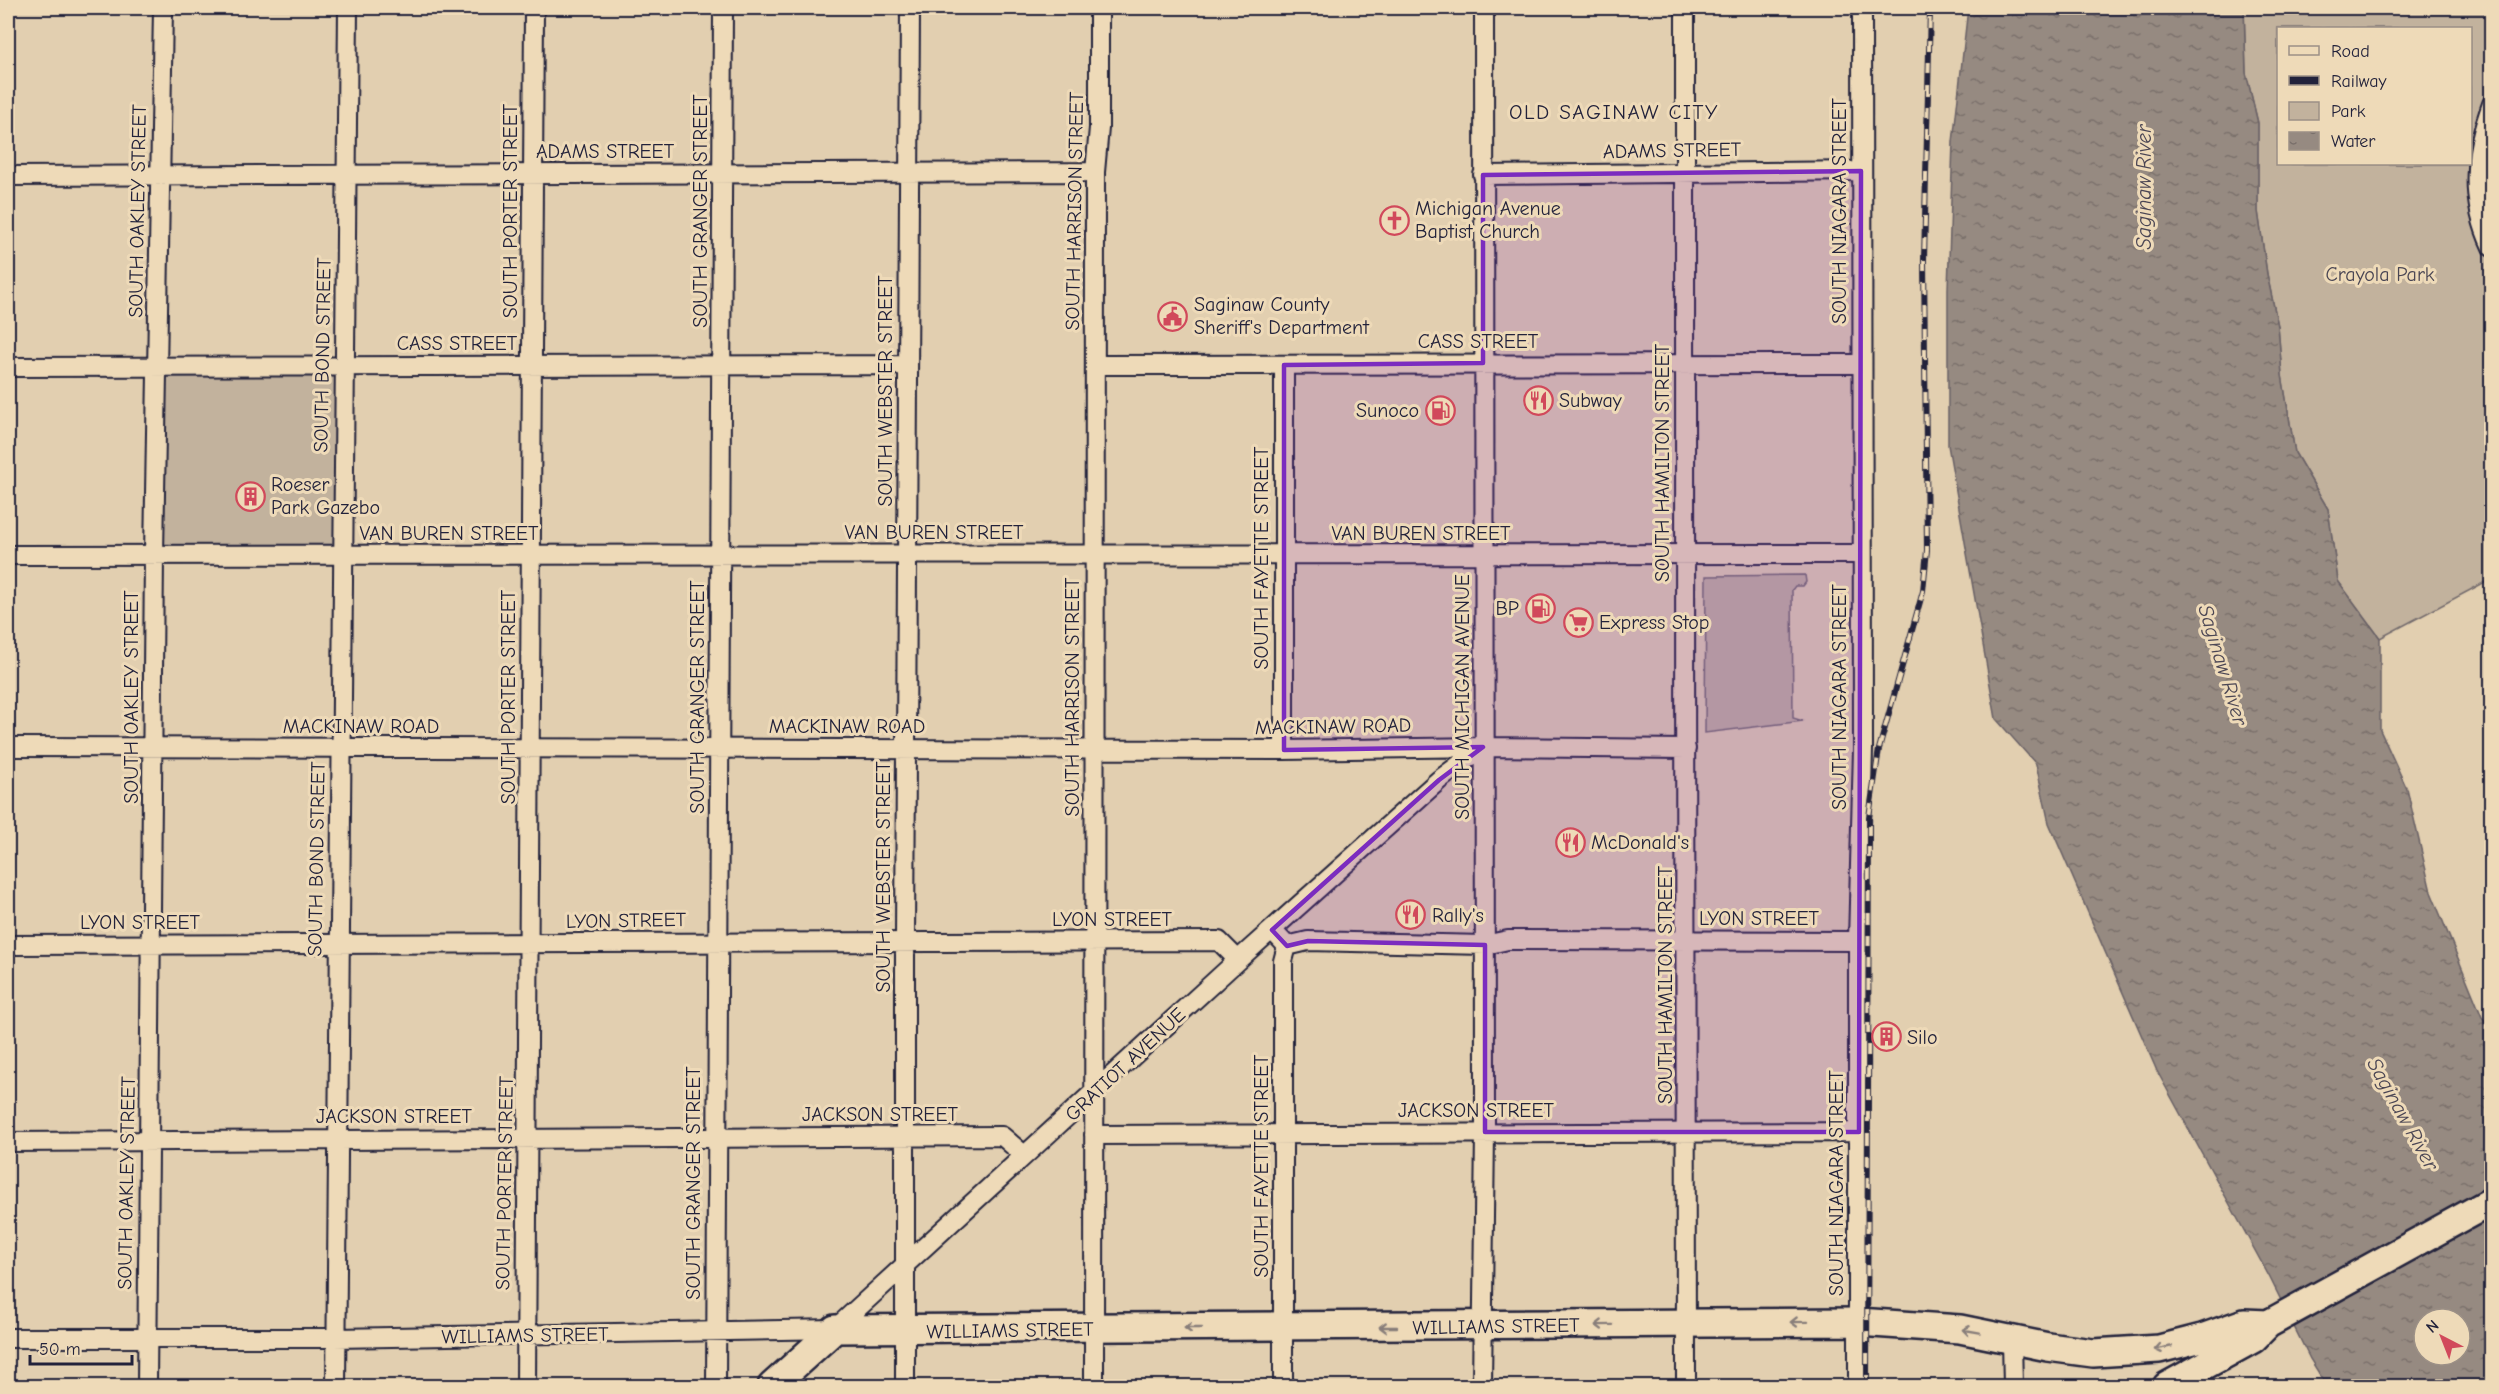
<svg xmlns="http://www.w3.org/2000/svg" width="2499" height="1394" font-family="'Comic Neue',sans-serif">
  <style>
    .green { fill: #c2b29d; stroke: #726a6c; stroke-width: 1.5; fill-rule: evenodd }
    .water { fill: url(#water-ripples); stroke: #686065; stroke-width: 1.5; fill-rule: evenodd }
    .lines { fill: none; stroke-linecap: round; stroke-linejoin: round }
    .minor-casing { stroke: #22223b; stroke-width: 22 }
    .highway-casing { stroke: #22223b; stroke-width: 32 }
    .minor { stroke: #eedab8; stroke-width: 18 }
    .highway { stroke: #eedab8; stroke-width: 27 }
    .rail-casing { stroke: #22223b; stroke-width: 6 }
    .rail { stroke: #eedab8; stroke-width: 4; stroke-dasharray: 11; stroke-linecap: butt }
    .oneway { stroke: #887e7a }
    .marked { fill: #7b2cbf; fill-opacity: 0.2; stroke: #7b2cbf; stroke-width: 4.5; stroke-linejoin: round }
    .labels { text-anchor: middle; stroke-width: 6; stroke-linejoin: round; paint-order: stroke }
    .street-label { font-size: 20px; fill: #22223b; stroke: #eedab8 }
    .poi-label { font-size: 20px; fill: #22223b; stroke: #eedab8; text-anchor: start }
    .park-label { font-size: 20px; fill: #4a4654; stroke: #eedab8 }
    .neighbourhood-label { font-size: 21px; letter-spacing: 1.5px; fill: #22223b; stroke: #eedab8 }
    .water-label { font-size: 21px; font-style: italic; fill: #4b4654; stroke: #eedab8 }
  </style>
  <defs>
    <pattern id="water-ripples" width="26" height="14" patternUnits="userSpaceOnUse" patternTransform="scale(1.5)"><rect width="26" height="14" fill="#968a81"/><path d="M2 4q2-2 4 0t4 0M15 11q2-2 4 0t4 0" fill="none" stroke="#7a706b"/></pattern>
  </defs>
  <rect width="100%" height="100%" fill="#e2cfb0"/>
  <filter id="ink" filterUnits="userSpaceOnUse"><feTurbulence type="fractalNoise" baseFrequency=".0167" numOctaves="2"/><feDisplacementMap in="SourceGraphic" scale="12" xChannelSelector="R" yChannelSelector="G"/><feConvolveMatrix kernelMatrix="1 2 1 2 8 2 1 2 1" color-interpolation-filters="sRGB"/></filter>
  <g filter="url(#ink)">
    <path class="green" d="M2244,8H2491V579L2380,638L2338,581L2328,509L2295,453L2282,375L2278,326L2267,274L2258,211V123L2246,73ZM2278,28H2470V164H2278Z
      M336,373V546H164L165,375Z
      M1805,575L1806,582L1803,586H1795L1792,590L1793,718L1803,721L1705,733L1706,576Z"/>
    <path class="water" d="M1968,8H2244L2246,73L2258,123V211L2267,274L2278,326L2282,375L2295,453L2328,509L2338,581L2380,638V730L2407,789L2431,892L2482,1017L2491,1028V1386H2327L2310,1359L2270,1278L2157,1071L2049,823L2036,764L1996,719L1948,445V289L1953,142ZM2424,1319H2460V1355H2424Z"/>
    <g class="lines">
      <defs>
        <path id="minor" d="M1685,8C1683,467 1687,927 1686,1386
          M2492,104C2474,153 2469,198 2492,247
          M1483,175L1861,171
          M8,176L1095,172
          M1095,365L1862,364
          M1284,365V750
          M8,367L907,365
          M8,555L1862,554
          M8,747L1284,750L1483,747L1686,749
          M1272,930L1287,946L1308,941L1485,945L1508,940L1858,941
          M8,945L1219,941L1238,960
          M1094,1135L1859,1132
          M8,1142L1002,1136L1024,1155
          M8,1338H336L835,1329L1238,960L1439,780L1483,747
          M2012,1340L2013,1386
          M147,1386L154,555L163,8
          M336,1386L348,8
          M526,1386L534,8
          M716,1386L723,8
          M905,1386V941L910,8
          M1094,1386L1095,172L1099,128V8
          M1283,1386V961L1287,946
          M1482,1386L1485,1132L1484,8
          M1858,1386V941L1863,749L1862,8"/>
        <path id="highway" d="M772,1386L835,1329L1858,1322L1960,1329L2048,1347L2093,1353L2159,1349L2202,1338L2244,1323L2268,1324
          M2167,1386L2253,1339L2268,1324L2492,1201"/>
      </defs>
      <use href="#minor" class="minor-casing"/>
      <use href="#highway" class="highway-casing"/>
      <use href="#minor" class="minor"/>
      <use href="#highway" class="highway"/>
      <defs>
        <path id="rail" d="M1867,1386L1869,817L1879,749L1923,591L1927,550L1924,260L1930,8"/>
      </defs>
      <use href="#rail" class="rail-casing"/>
      <use href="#rail" class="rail"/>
    </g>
    <defs><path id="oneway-shaft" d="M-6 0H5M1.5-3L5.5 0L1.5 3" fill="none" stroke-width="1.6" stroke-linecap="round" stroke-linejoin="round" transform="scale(1.5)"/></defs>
    <g class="oneway">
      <use href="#oneway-shaft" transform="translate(1799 1322) rotate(179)"/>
      <use href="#oneway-shaft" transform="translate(1604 1325) rotate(179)"/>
      <use href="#oneway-shaft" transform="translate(1388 1327) rotate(180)"/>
      <use href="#oneway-shaft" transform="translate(1193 1328) rotate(180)"/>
      <use href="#oneway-shaft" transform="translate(1971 1331) rotate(-170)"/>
      <use href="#oneway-shaft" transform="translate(2163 1348) rotate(169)"/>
    </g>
  </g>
  <path class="marked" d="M1861,171L1859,1132H1485V945L1308,941L1287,946L1272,930L1439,780L1483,747L1284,750V365L1483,363V175Z"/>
  <defs>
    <symbol id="church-ring" viewBox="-11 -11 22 22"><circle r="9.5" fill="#eedab8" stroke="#d1495b" stroke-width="1.5"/><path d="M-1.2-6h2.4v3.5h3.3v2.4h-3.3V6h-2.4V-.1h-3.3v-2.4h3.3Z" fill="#d1495b"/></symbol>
    <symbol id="civic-ring" viewBox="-11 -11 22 22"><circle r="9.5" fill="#eedab8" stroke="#d1495b" stroke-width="1.5"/><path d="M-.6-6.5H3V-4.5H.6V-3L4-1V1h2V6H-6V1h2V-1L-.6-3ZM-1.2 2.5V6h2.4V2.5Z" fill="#d1495b"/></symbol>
    <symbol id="restaurant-ring" viewBox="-11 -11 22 22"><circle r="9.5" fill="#eedab8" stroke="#d1495b" stroke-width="1.5"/><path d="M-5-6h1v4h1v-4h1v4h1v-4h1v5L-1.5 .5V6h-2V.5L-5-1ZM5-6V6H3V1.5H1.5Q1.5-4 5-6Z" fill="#d1495b"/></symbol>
    <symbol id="fuel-ring" viewBox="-11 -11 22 22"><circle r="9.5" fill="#eedab8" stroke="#d1495b" stroke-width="1.5"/><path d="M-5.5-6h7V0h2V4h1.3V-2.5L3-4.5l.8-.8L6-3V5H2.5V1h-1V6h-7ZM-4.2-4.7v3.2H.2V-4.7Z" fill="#d1495b"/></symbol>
    <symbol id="building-ring" viewBox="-11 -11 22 22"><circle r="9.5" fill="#eedab8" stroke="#d1495b" stroke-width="1.5"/><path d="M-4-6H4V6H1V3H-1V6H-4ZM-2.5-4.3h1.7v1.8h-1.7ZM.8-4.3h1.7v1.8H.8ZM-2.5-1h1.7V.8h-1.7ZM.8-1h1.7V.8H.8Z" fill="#d1495b"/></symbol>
    <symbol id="supermarket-ring" viewBox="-11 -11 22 22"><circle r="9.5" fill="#eedab8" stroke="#d1495b" stroke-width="1.5"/><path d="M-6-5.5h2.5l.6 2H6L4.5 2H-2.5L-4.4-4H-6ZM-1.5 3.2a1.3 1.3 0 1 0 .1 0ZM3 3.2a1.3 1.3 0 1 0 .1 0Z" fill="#d1495b"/></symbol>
  </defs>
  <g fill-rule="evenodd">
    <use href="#church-ring" x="1378" y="204" width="33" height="33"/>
    <use href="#civic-ring" x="1156" y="300" width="33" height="33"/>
    <use href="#restaurant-ring" x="1522" y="384" width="33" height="33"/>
    <use href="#fuel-ring" x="1424" y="394" width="33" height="33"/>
    <use href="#building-ring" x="234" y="480" width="33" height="33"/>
    <use href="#fuel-ring" x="1524" y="592" width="33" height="33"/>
    <use href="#supermarket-ring" x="1562" y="606" width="33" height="33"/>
    <use href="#restaurant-ring" x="1554" y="826" width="33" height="33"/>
    <use href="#restaurant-ring" x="1394" y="898" width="33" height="33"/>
    <use href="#building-ring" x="1870" y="1020" width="33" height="33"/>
  </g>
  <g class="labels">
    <g class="street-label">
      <text transform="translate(1672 150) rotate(-1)" y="7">ADAMS STREET</text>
      <text x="605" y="158">ADAMS STREET</text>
      <text transform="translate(137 211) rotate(-89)" y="7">SOUTH OAKLEY STREET</text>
      <text transform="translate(510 211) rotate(-90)" y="7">SOUTH PORTER STREET</text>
      <text transform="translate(700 211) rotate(-90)" y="7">SOUTH GRANGER STREET</text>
      <text transform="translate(1074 211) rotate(-89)" y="7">SOUTH HARRISON STREET</text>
      <text transform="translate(1839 211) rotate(-90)" y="7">SOUTH NIAGARA STREET</text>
      <text x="1478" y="348">CASS STREET</text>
      <text x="457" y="350">CASS STREET</text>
      <text transform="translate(322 355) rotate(-89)" y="7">SOUTH BOND STREET</text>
      <text transform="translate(885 391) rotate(-90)" y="7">SOUTH WEBSTER STREET</text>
      <text transform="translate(1662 463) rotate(-90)" y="7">SOUTH HAMILTON STREET</text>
      <text x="934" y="539">VAN BUREN STREET</text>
      <text x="449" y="540">VAN BUREN STREET</text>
      <text x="1421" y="540">VAN BUREN STREET</text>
      <text transform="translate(1261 558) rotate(-90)" y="7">SOUTH FAYETTE STREET</text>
      <text transform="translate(131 697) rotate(-90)" y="7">SOUTH OAKLEY STREET</text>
      <text transform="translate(508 697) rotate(-90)" y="7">SOUTH PORTER STREET</text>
      <text transform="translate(697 697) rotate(-90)" y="7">SOUTH GRANGER STREET</text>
      <text transform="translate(1072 697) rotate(-90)" y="7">SOUTH HARRISON STREET</text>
      <text transform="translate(1462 697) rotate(-90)" y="7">SOUTH MICHIGAN AVENUE</text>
      <text transform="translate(1839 697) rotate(-90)" y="7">SOUTH NIAGARA STREET</text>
      <text x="361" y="733">MACKINAW ROAD</text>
      <text x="847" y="733">MACKINAW ROAD</text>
      <text transform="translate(1333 726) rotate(-1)" y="7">MACKINAW ROAD</text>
      <text transform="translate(316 859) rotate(-89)" y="7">SOUTH BOND STREET</text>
      <text transform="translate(883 877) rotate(-90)" y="7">SOUTH WEBSTER STREET</text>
      <text x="1759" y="925">LYON STREET</text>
      <text x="1112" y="926">LYON STREET</text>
      <text transform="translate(626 920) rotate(-1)" y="7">LYON STREET</text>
      <text x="140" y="929">LYON STREET</text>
      <text transform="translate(1665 985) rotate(-90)" y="7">SOUTH HAMILTON STREET</text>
      <text transform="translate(1125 1064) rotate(-43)" y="7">GRATIOT AVENUE</text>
      <text x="1476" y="1117">JACKSON STREET</text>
      <text x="880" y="1121">JACKSON STREET</text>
      <text x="394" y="1123">JACKSON STREET</text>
      <text transform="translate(1261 1166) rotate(-90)" y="7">SOUTH FAYETTE STREET</text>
      <text transform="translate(126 1183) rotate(-89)" y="7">SOUTH OAKLEY STREET</text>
      <text transform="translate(504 1183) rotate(-89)" y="7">SOUTH PORTER STREET</text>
      <text transform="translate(693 1183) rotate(-90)" y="7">SOUTH GRANGER STREET</text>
      <text transform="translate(1836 1183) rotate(-90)" y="7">SOUTH NIAGARA STREET</text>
      <text transform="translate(1496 1326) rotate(-1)" y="7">WILLIAMS STREET</text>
      <text transform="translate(1010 1330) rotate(-1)" y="7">WILLIAMS STREET</text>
      <text transform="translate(525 1335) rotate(-1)" y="7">WILLIAMS STREET</text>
    </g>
    <g class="poi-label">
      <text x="1415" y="215">Michigan Avenue<tspan x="1415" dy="23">Baptist Church</tspan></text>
      <text x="1194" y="311">Saginaw County<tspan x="1194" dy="23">Sheriff's Department</tspan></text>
      <text x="1559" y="407">Subway</text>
      <text x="1419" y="417" text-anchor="end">Sunoco</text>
      <text x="271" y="491">Roeser<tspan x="271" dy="23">Park Gazebo</tspan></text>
      <text x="1519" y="615" text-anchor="end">BP</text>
      <text x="1599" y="629">Express Stop</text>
      <text x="1591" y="849">McDonald's</text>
      <text x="1432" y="922">Rally's</text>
      <text x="1907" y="1044">Silo</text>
    </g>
    <g class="park-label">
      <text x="2380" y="281">Crayola Park</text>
    </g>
    <g class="neighbourhood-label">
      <text x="1614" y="119">OLD SAGINAW CITY</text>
    </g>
    <g class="water-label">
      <text transform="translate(2144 187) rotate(-90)" y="7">Saginaw River</text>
      <text transform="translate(2223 665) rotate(73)" y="7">Saginaw River</text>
      <text transform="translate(2403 1114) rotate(61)" y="7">Saginaw River</text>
    </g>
  </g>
  <rect width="2499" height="1394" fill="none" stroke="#eedab8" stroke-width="30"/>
  <rect x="15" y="15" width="2469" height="1364" fill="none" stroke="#22223b" stroke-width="2" filter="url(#ink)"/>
  <rect x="2277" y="27" width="195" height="138" fill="#eedab8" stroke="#9c9086" stroke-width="1.5"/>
  <rect x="2289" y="46" width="30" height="9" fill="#eedab8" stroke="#9c9086" stroke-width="1.5"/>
  <text x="2331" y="57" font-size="18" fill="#22223b">Road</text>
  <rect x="2289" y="76" width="30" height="9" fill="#22223b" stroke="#9c9086" stroke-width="1.5"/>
  <text x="2331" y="87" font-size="18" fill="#22223b">Railway</text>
  <rect x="2289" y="102" width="30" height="18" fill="#c2b29d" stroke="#9c9086" stroke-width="1.5"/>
  <text x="2331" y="117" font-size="18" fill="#22223b">Park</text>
  <rect x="2289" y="132" width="30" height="18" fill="url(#water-ripples)" stroke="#9c9086" stroke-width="1.5"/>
  <text x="2331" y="147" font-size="18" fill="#22223b">Water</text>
  <g transform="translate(2442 1337) rotate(318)"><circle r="28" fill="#eedab8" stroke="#9c9086" stroke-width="1.5"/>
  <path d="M0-4.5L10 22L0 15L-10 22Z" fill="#d1495b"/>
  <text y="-9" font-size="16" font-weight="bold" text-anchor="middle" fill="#22223b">N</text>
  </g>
  <path d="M30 1355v9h102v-9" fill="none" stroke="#22223b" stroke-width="3"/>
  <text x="39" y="1355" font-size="18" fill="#22223b" stroke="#eedab8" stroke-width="4.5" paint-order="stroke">50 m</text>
</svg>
